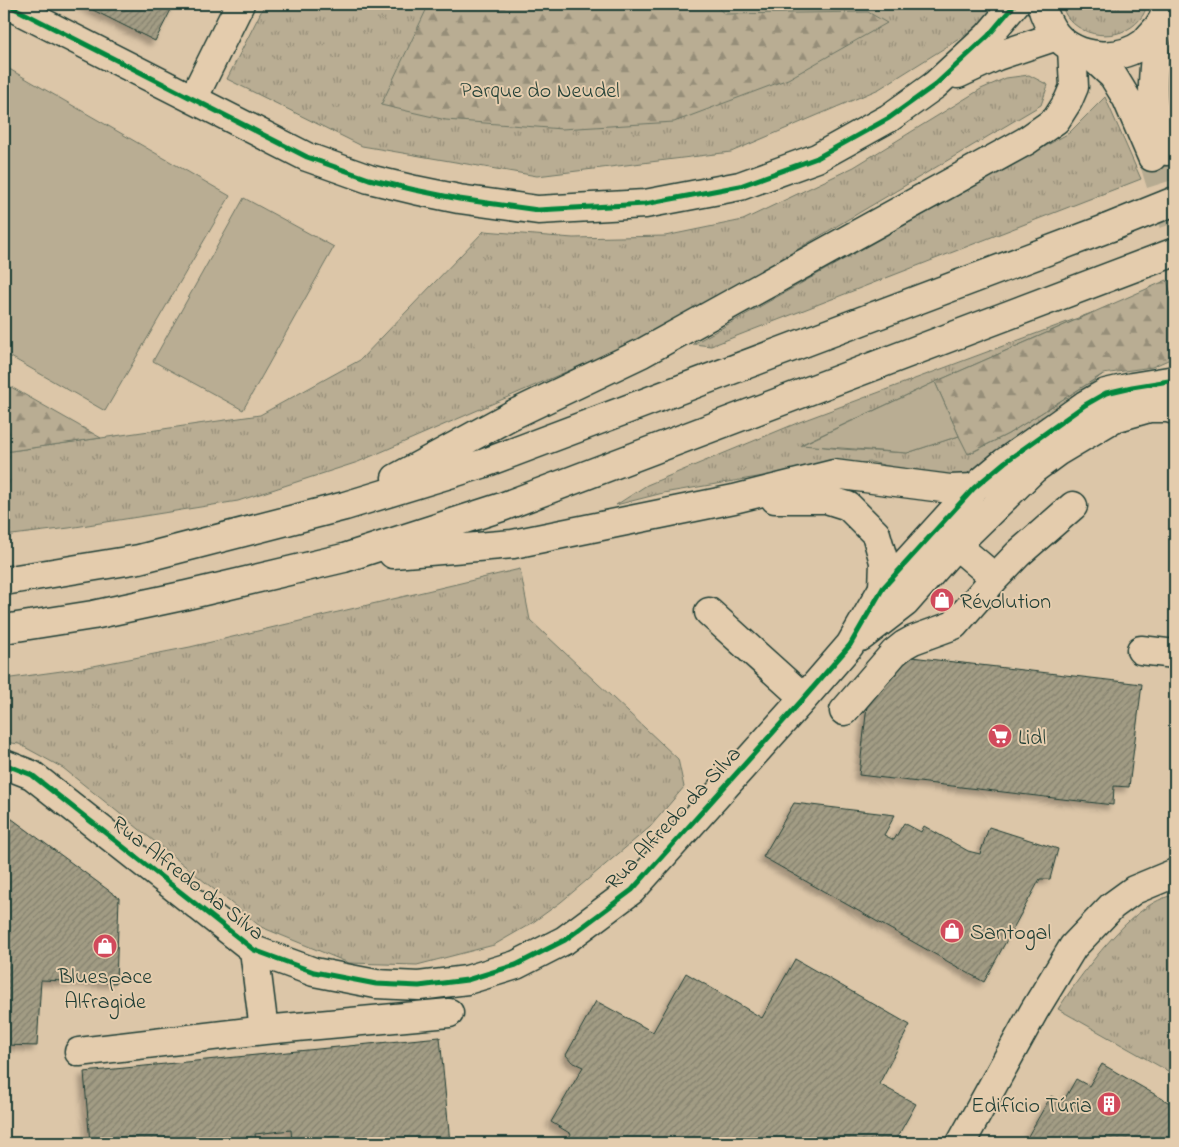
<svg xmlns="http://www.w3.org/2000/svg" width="1179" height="1147" font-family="'Indie Flower',sans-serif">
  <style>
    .grass { fill: url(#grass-tufts); stroke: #6c7564 }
    .forest { fill: url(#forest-firs); stroke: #6c7564 }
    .garden { fill: #b9ad93; stroke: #6c7564 }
    .building { fill: url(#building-hatch); stroke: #1f3d34; filter: url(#shadow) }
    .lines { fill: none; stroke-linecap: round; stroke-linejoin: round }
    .minor-tunnel { stroke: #b6ab91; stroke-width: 28; stroke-dasharray: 28 14; stroke-linecap: butt }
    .minor-casing { stroke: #1f3d34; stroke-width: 31 }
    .highway-casing { stroke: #1f3d34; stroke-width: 31 }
    .minor { stroke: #e4ccad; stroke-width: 28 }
    .highway { stroke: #e4ccad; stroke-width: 28 }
    .highway-bridge-casing { stroke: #1f3d34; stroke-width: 31; stroke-linecap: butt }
    .highway-bridge { stroke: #e4ccad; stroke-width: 28 }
    .cycleway-casing { stroke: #e4ccad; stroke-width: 8 }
    .cycleway { stroke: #00873e; stroke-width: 5 }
    .labels { text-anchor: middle; stroke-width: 4; stroke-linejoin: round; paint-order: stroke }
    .park-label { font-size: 22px; fill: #274339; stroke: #e4ccad }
    .poi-label { font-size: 22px; fill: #1f3d34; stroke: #e4ccad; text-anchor: start }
    .street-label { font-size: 22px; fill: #1f3d34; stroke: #e4ccad }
  </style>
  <defs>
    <pattern id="grass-tufts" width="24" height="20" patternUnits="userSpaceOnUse" patternTransform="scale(1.25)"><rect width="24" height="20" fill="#b9ad93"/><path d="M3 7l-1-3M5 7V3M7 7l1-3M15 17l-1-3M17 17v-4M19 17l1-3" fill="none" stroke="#968e79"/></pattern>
    <pattern id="forest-firs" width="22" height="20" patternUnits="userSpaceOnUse" patternTransform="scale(1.25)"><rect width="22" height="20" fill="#b9ad93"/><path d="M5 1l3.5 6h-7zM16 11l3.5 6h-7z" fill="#968e79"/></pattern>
    <pattern id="building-hatch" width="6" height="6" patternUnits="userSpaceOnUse" patternTransform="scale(1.25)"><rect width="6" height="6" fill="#a29c84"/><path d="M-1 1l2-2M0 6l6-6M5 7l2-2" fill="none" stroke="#83806d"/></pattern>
    <filter id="shadow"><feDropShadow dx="-4.5" dy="4.5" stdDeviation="2.5" flood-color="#0004"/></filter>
  </defs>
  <rect width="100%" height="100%" fill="#dcc6a8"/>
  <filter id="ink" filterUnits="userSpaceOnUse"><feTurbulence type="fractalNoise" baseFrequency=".02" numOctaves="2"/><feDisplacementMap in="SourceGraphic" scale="10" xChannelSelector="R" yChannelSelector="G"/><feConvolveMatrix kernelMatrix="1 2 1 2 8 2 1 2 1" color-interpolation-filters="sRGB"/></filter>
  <g filter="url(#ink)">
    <path class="grass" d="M265,4H995L983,24L879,89L731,152L537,176L362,146L227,79Z
      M1061,4H1147C1146,7 1145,12 1143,15C1126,42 1083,41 1066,15C1064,12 1063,7 1061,4Z
      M1029,75L1048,85L1041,105L658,332L358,462L238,501L69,528L4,536V452L260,415L360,360L484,231L573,238L665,236L743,220L854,167L981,89L1006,78Z
      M1105,97L1141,179L711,346L693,344L1069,133Z
      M1094,312L935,382L802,444L841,449L907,453L959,436L969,454L1008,434L1103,374L1033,428L972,478L946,480L871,462L805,469L663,493L616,505L647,485L802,421Z
      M520,569L530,620L678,759L684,787L650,827L561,902L532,923L494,945L417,965L349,963L261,927L63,768L19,744L4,742V679L83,668L190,647Z
      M1175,895V1075L1058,1009C1081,975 1132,901 1175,895Z"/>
    <path class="forest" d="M429,4H713L725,14L868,12L887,23L788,79L674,122L562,129L446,120L381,105Z
      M1167,280L1175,311V357L1152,367L1103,374L1008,434L968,454L959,436L935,382Z
      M4,383L101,438L4,452Z"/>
    <path class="garden" d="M4,66L230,196L105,411L4,353Z
      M244,198L334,247L243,410L153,361Z
      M935,382L959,436L907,453L801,445Z"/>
    <path class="building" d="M81,4H174L155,41Z
      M903,656L1142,684L1129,787L1114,786L1113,805L859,775L868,697Z
      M794,803L895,815L884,835L894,840L904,823L921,832L924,826L968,851L980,854L989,827L1058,849L1050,879H1040L984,982L763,857Z
      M4,813L119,898L116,983L41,980L37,1046L4,1045Z
      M795,959L910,1025L879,1084L916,1104L894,1143H566L571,1134L551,1122L583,1067L572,1062L566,1055L596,1001L653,1032L686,973L762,1018Z
      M440,1037L450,1143H292L291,1130L255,1134L256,1143H90L84,1072Z
      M1102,1064L1175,1106V1143H1024L1051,1096L1063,1102L1076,1079L1089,1086Z"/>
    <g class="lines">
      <path class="minor-tunnel" d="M1152,157L1175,230"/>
      <defs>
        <path id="minor" d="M6,4L307,157L369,179L415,190L459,199L538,210L645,204L740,186L817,158L889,118L935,85L988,36L1015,4
          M1041,4C1044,15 1048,25 1056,35C1077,59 1119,62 1144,43C1147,40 1149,37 1152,34C1160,26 1166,15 1168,4
          M1158,28C1155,59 1149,92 1157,122C1159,132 1163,142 1167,151
          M1089,54L1113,76L1127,99L1152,157
          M958,74L997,56L1057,36
          M193,99L240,4
          M956,545L995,578
          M709,612L804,698
          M861,637L905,603L956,545L1034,469L1057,452L1114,418L1149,408H1168L1175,410
          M1141,650L1175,654
          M844,711L894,653L904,645L913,640L954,625L995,578L1018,554L1073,506
          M4,764L32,775L254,950L314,972L376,984L419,986L467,980L516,965L565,940L632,890L804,698L850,645L883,588L974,488L1005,462L1085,405L1106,393L1132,387L1175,380
          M254,950L264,1030
          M79,1052L264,1030L449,1013
          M961,1143L1034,1011L1073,947L1112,906L1134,890L1175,873"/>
        <path id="highway" d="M396,478L512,415L642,353L1026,141L1056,120L1068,101L1074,87L1072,48
          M775,499H826L848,506L876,534L884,562L883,588
          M393,554L513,544L734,499L834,474L950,489L974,488
          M4,581L139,559L345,506L482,464L1108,228
          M4,629L93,615L187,595L344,558L502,507L1175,252"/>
      </defs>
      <use href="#minor" class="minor-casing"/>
      <use href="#highway" class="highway-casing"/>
      <use href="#minor" class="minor"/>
      <use href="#highway" class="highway"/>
      <defs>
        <path id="highway-bridge" d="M1108,228L1175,201"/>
      </defs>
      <use href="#highway-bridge" class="highway-bridge-casing"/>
      <use href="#highway-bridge" class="highway-bridge"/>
      <defs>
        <path id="cycleway" d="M6,4L307,157L369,179L415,190L459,199L538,210L645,204L740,186L817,158L889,118L935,85L988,36L1015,4
          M4,764L32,775L254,950L314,972L376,984L419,986L467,980L516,965L565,940L632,890L804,698L850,645L883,588L974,488L1005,462L1085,405L1106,393L1132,387L1175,380"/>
      </defs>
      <use href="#cycleway" class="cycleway-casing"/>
      <use href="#cycleway" class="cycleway"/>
    </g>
  </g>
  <defs>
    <symbol id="shop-disc" viewBox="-11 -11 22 22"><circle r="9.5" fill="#d1495b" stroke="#e4ccad"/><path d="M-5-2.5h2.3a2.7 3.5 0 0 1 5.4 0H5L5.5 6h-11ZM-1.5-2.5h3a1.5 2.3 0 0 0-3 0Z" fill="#fff"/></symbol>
    <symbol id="supermarket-disc" viewBox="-11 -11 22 22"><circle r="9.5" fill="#d1495b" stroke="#e4ccad"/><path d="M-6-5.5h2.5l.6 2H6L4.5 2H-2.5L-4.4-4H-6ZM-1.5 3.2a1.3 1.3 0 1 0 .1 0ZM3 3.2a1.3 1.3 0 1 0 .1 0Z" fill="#fff"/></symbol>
    <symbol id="building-disc" viewBox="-11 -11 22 22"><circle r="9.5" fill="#d1495b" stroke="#e4ccad"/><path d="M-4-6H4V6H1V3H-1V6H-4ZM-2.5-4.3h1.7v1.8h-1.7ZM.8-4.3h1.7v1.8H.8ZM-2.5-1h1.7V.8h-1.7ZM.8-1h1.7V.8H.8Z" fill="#fff"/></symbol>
  </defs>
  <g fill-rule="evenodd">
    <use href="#shop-disc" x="928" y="586" width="28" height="28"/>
    <use href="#supermarket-disc" x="986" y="722" width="28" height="28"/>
    <use href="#shop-disc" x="938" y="917" width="28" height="28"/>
    <use href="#shop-disc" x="91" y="932" width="28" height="28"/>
    <use href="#building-disc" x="1095" y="1090" width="28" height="28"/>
  </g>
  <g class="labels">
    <g class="park-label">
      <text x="540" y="97">Parque do Neudel</text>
    </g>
    <g class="poi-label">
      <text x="960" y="608">Révolution</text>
      <text x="1018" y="744">Lidl</text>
      <text x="970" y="939">Santogal</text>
      <text x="105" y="983" text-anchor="middle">Bluespace<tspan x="105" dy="25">Alfragide</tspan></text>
      <text x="1092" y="1112" text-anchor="end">Edifício Túria</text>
    </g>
    <g class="street-label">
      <text transform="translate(672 817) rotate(-47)" y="8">Rua Alfredo da Silva</text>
      <text transform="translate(189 877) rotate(38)" y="8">Rua Alfredo da Silva</text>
    </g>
  </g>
  <rect width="1179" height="1147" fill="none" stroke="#e4ccad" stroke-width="20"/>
  <rect x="10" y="10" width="1159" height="1127" fill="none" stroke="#1f3d34" stroke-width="2" filter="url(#ink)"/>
</svg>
